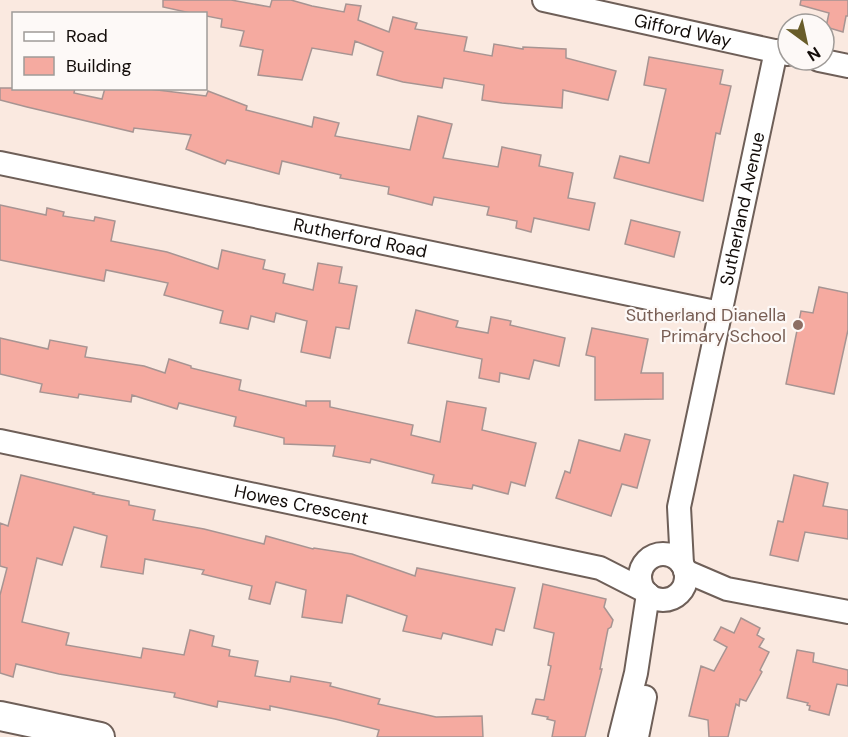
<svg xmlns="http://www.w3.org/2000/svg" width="848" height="737" font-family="'DM Sans',sans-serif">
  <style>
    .building { fill: #f5aaa0; stroke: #a79492; stroke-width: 1.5 }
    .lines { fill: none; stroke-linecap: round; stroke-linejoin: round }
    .minor-casing { stroke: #6e5f58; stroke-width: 26 }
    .major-casing { stroke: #6e5f58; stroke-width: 32 }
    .minor { stroke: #fff; stroke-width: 22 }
    .major { stroke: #fff; stroke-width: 28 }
    .education-dot { fill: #8d6e63; stroke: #fdf9f7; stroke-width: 2 }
    .labels { text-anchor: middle; stroke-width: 4.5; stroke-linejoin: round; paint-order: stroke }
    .street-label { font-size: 18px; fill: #130d0a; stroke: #fdf9f7 }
    .education-label { font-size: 18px; fill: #785e54; stroke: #fdf9f7; text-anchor: end }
  </style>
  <rect width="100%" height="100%" fill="#fae9e0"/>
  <path class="building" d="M163,0H231L270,7L272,0H291L312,6L344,12L346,4L361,6L358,20L389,32L393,17L417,23L415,29L467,37L464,51L492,56L494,44L523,49V47L566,49V58L616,71L608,100L563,90L562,108L502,103L482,100L484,85L444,78L442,88L403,82L377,75L383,52L355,41L352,55L312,48L302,80L258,75L263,50L240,46L244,31L221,27L222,19L206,16V14H195L163,7Z
    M801,0H848V16H846L843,32L826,27L829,13L800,5Z
    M649,57L723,70L720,84L731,86L720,134L716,133L703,201L614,178L620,156L649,163L666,89L644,85Z
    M0,88H75L74,93L102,99L105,88H141L206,96L208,91L247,106L246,110L312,127L314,117L339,123L335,136L410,150L418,116L452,124L443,158L498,167L502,147L541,155L539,166L573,173L568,198L595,203L589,230L534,218L531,232L516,228L517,221L487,215L489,207L434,197L432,205L388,194L389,187L340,178L341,175L282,161L279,174L227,160L225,164L186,149L191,135L134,128L133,132L27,107L0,100Z
    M0,205L46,215L47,208L64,212L63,216L94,221L95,217L115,221L111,241L167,252L218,269L222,250L265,260L263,269L285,274L283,283L313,290L318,263L342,267L339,283L357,286L349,329L336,327L330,358L301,352L307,321L276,313L274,322L251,316L248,329L220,323L223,311L164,295L168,283L106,270L104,281L0,260Z
    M631,220L680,232L674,257L625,244Z
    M819,287L848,293V330L834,394L786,384L801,311L813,313Z
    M416,310L458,321L456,327L488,333L491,317L511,321L510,325L565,338L559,366L534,360L529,379L500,373L499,382L479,378L482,359L408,343Z
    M592,328L648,339L641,373H663V399L595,400V357L586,355Z
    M0,338L48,349L50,340L87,347L85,357L144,366L165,373L169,359L191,366V368L241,380L239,390L306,406V401H330V407L413,425L411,435L440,442L447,401L486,408L482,430L536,443L525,486L511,482L508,494L473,485L472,489L432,483L434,475L371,459L370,463L333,456L335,446L284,444V438L234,426L236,417L179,403L177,409L132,395L131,402L79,394L78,398L40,392L42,384L0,374Z
    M625,434L650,440L637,488L622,484L611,516L556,498L565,471L570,473L579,440L620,451Z
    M21,475L94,493L93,494L129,501V505L155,510L153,520L204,529L264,544L266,536L313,549L314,548L352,554L415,576L417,568L515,588L504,631L496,629L492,645L443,633L441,639L403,631L407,616L347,595L342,623L302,617L306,590L276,582L270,604L249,599L252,586L202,574L204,570L145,559L143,574L101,567L107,536L74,527L62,565L37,558L22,622L69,633L66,645L141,658L143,648L184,655L190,630L214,636L212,646L230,650L229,656L258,661L255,676L290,682L291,676L331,683L330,686L380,699L378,704L436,717L482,716L483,737H377L379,730L335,719L270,706V710L218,701L217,707L174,697L175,693L59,674L16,664L13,677L0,673V595L7,568L0,566V523L8,526Z
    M794,475L828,483L823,506L848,510V539L805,532L798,561L770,555L778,521L783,522Z
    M543,584L606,599L604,607L613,620L611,627L608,629L600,669H602L585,737H552L555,721L547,719L548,717L532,714L536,699L544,700L551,666L548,665L554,633L534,628Z
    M741,618L760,628L757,635L764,639L759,647L769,652L760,670L762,672L746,701L740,699L739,706L736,704L728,737H709L708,720L689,716L701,666L714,671L727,647L714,640L721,627L734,633Z
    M797,650L814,653L813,662L848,670V686L837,684L829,715L809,710L810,706L807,705L808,703L787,698Z"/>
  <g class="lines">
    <defs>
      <g id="minor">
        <path id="s1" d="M544,0L788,54"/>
        <path d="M819,60L848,66"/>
        <path id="s2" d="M0,163L720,313"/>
        <path id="s3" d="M0,441L600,568L643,590"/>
        <circle cx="663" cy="577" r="23"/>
        <path id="s4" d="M682,564L679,507L776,51"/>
        <path d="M685,571L727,589L848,612"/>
        <path d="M620,737L636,673L648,594"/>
        <path d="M637,737L645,697"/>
      </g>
      <path id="major" d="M0,716L100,737"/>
    </defs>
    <use href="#minor" class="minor-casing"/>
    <use href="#major" class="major-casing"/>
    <use href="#minor" class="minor"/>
    <use href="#major" class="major"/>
  </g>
  <circle class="education-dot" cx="798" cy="325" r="6"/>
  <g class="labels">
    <g class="street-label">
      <text dy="6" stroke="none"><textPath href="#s1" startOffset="142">Gifford Way</textPath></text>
      <text dy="6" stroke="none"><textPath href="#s4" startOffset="362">Sutherland Avenue</textPath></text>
      <text dy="6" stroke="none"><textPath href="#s2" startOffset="368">Rutherford Road</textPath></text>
      <text dy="6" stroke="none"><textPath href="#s3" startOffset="308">Howes Crescent</textPath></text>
    </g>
    <g class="education-label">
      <text x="786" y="321">Sutherland Dianella<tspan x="786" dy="21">Primary School</tspan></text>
    </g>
  </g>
  <rect x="12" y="12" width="195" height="78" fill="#fdf9f7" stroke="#9f9b98" stroke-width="1.5"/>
  <rect x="24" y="32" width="30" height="9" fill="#ffffff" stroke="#9f9b98" stroke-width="1.5"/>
  <text x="66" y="42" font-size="18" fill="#130d0a">Road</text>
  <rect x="24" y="57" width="30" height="18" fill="#f5aaa0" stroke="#9f9b98" stroke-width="1.5"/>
  <text x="66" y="72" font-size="18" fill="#130d0a">Building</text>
  <g transform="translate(806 42) rotate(147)"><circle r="28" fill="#fdf9f7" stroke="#9f9b98" stroke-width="1.5"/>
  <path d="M0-4.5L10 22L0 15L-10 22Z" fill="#695d2a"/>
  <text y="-9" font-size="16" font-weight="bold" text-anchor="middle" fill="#130d0a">N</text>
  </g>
</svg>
